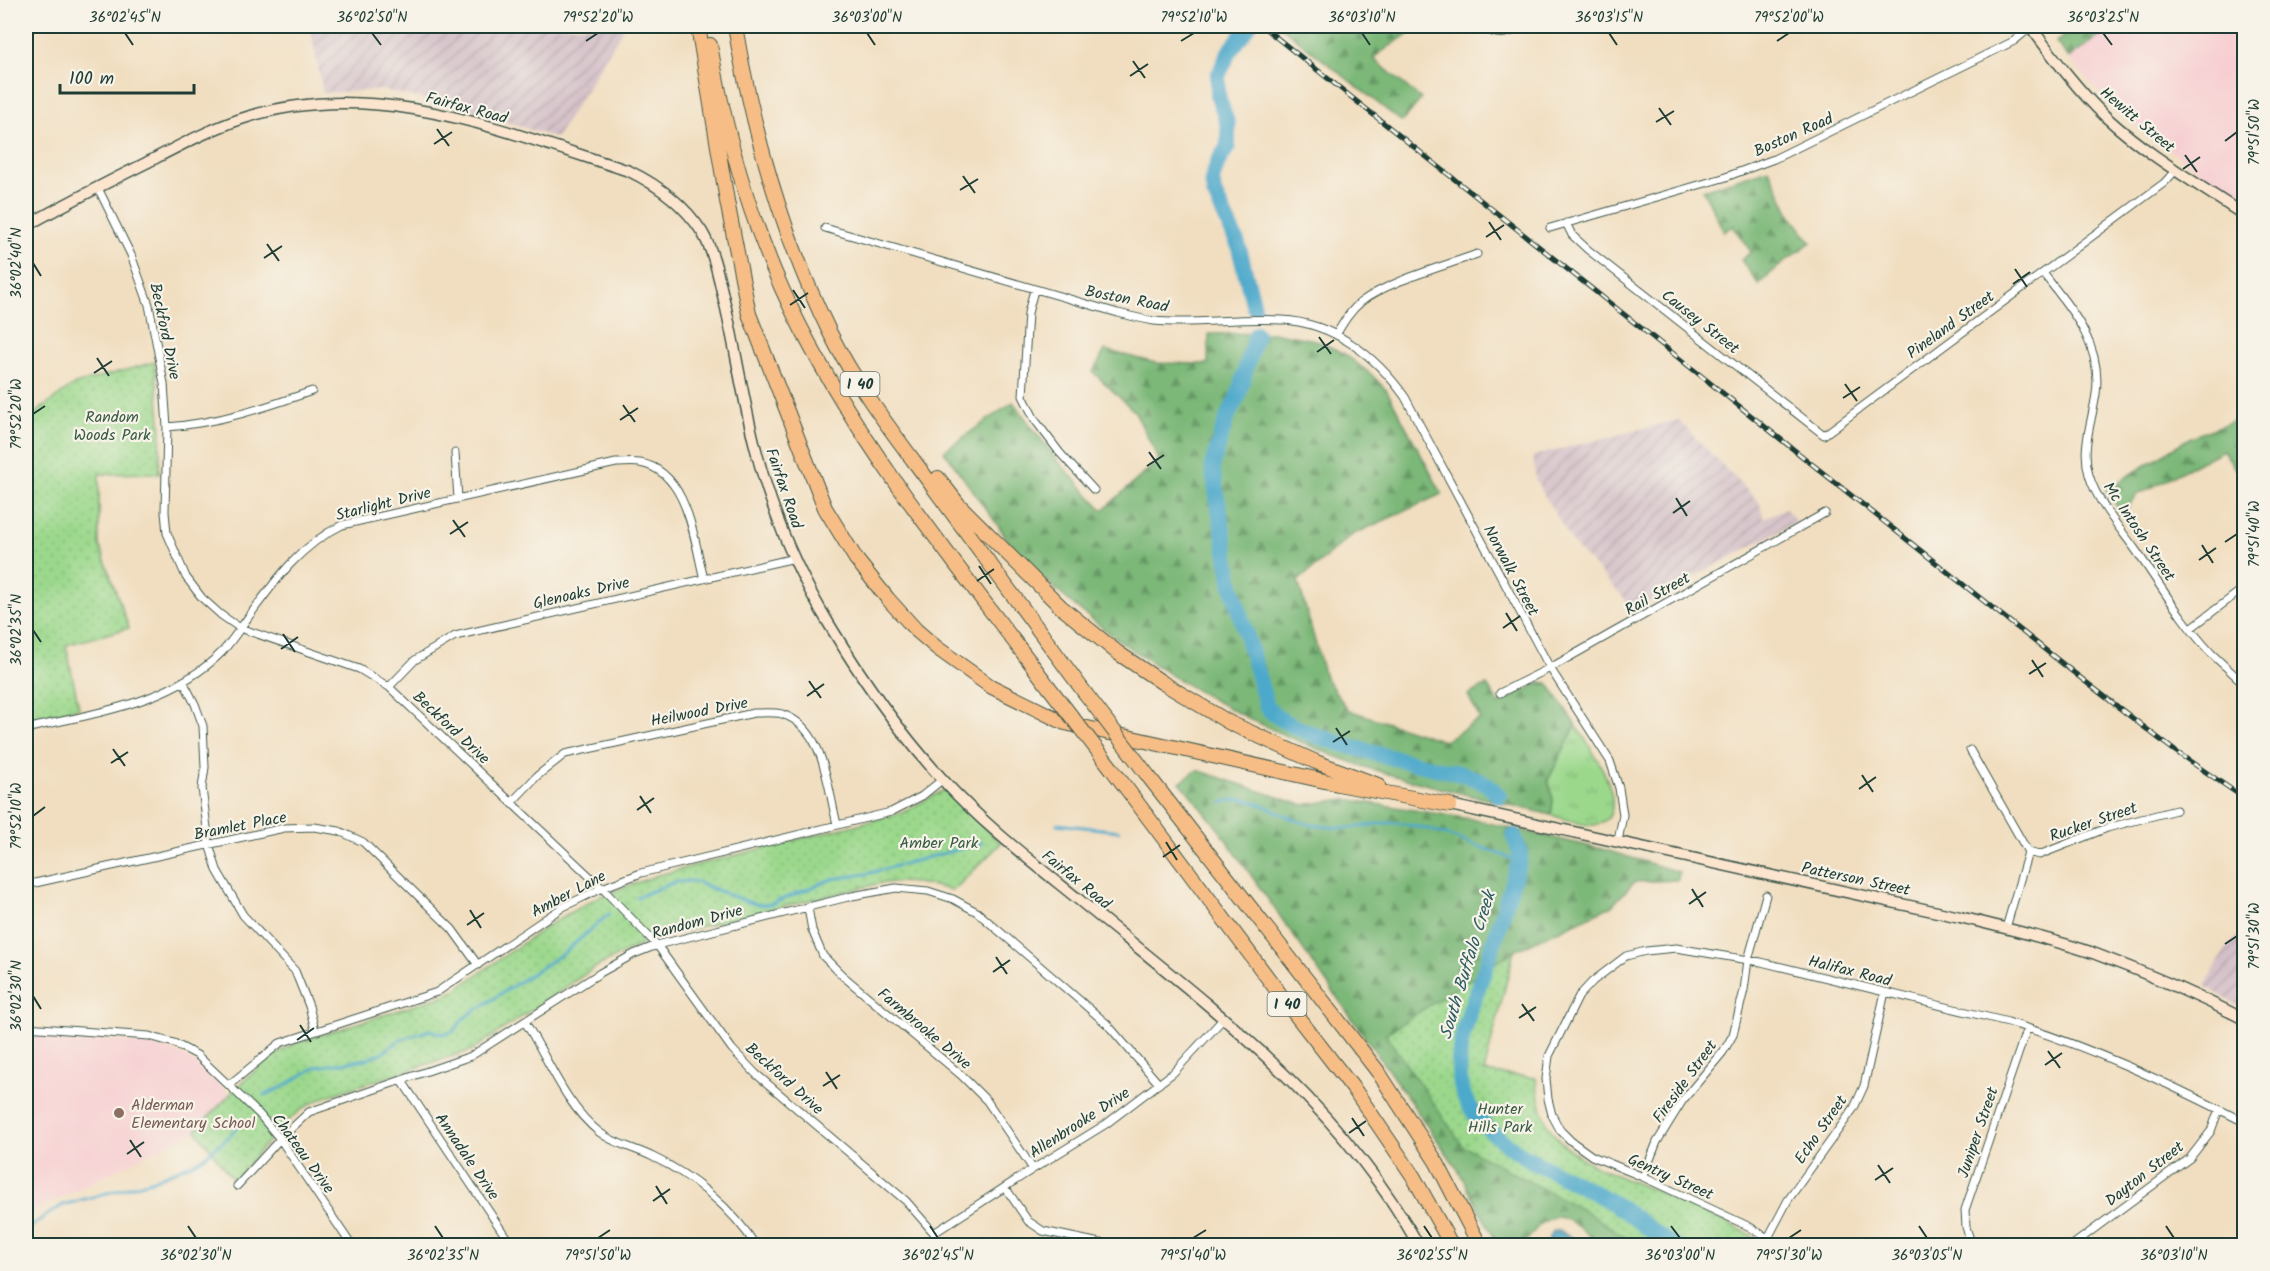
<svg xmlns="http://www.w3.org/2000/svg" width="2270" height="1271" font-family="Kalam,sans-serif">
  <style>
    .built { fill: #f7cfd2 }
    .industrial { fill: url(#industrial-furrows) }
    .grass { fill: url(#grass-tufts); stroke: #5d8a60; stroke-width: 1.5 }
    .forest { fill: url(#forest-firs); stroke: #4e7a56; stroke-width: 1.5 }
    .park { fill: url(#park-dots); stroke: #5d8a60; stroke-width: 1.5 }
    .water { fill: url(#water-rules); stroke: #367380; stroke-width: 1.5 }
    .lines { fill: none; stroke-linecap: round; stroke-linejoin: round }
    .stream { stroke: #4da9cb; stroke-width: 3 }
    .river { stroke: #4da9cb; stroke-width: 16 }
    .street-casing { stroke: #3e5549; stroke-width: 9 }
    .secondary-casing { stroke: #3e5549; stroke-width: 13 }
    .highway-casing { stroke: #3e5549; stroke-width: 16 }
    .street { stroke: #fff; stroke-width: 7 }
    .secondary { stroke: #fbe5cf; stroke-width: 10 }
    .highway { stroke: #f6be86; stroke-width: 14 }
    .rail-casing { stroke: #1f3d34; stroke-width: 5 }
    .rail { stroke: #f7f3e8; stroke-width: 3; stroke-dasharray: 9; stroke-linecap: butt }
    .highway-bridge-casing { stroke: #3e5549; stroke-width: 16; stroke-linecap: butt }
    .highway-bridge { stroke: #f6be86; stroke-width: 14 }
    .ticks { fill: none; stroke: #1f3d34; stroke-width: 2 }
    .education-dot { fill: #8d6e63; stroke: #f7f3e8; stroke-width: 2 }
    .labels { text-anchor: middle; stroke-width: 4.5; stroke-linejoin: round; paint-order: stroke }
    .shield { fill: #f7f3e8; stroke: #60746a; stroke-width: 1.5 }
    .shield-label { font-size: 15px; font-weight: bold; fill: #1f3d34 }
    .street-label { font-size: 16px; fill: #1f3d34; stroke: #f7f3e8 }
    .park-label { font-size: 16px; fill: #385c46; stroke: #f7f3e8 }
    .education-label { font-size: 16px; fill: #785e54; stroke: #f7f3e8; text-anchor: start }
    .water-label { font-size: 18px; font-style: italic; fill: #2d5d61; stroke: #f7f3e8 }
    .neatline { fill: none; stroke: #1f3d34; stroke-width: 2 }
    .ticks-label { font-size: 15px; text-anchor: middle; fill: #1f3d34 }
  </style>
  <defs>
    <pattern id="industrial-furrows" width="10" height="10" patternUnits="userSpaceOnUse" patternTransform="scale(1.5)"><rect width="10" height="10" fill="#d2bdc6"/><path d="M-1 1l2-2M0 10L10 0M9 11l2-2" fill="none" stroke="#aa9ba2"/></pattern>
    <pattern id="grass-tufts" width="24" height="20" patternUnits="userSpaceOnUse" patternTransform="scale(1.5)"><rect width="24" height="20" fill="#9bd88c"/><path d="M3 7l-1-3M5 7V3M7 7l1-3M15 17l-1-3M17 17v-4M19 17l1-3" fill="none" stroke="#85ba79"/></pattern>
    <pattern id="forest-firs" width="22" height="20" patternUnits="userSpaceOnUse" patternTransform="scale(1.5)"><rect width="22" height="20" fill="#7cb878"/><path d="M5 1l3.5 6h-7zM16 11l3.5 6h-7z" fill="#659763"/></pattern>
    <pattern id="park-dots" width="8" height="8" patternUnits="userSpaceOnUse" patternTransform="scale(1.5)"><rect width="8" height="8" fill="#9bd88c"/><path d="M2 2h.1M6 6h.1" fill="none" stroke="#85ba79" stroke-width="1.8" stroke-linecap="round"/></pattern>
    <pattern id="water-rules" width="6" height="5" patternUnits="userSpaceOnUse" patternTransform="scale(1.5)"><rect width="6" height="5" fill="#4da9cb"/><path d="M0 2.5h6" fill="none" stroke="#3f8ba6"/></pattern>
  </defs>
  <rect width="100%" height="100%" fill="#f7f3e8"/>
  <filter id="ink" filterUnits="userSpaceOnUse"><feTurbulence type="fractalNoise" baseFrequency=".0167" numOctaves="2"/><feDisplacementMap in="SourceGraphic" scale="12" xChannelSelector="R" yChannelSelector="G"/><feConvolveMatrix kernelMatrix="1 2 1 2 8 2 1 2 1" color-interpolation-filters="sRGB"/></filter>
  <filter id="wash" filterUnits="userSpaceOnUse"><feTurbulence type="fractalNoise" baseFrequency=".008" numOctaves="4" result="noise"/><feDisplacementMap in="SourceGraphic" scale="24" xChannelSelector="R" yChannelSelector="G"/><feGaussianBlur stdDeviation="1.35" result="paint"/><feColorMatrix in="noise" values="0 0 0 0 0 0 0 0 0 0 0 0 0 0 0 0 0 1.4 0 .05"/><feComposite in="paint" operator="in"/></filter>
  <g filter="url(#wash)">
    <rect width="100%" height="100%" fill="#f1dec0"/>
    <path class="built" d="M2114,26H2244V201L2194,168L2137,126L2095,88L2069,58Z
      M26,1035L147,1043L165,1048L181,1054L201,1067L230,1095L196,1130L26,1215Z"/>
    <path class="industrial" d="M310,26H625L556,138L461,107L382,90L323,93Z
      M1678,420L1759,502L1764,518L1786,508L1796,522L1634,609L1573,544L1536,481L1533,456Z
      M2244,929V1009L2205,986L2227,947Z"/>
    <path class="grass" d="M1576,725C1588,744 1625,795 1608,818C1604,822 1597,825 1592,825C1579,825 1564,818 1551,815L1553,800L1548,780Z"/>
    <path class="forest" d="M1280,26H1419L1373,58L1421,99L1402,122Z
      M2078,26H2114L2069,58L2056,42Z
      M1769,169L1791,216L1811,242L1773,271L1759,285L1741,260L1751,252L1733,226L1724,232L1703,190Z
      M1277,333L1315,340L1343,353L1371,374L1387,391L1442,494L1352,535L1298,581L1325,677L1348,710L1444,741L1480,719L1468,695L1487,685L1499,704L1540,682L1548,683L1576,725L1548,780L1553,800L1551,815C1489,799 1422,786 1362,766C1235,721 1117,652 1021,557C1012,548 1005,535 997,524C979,500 961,475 944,451L1013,402L1057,460L1103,510L1159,460L1135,412L1093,372L1105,350L1156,363L1208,364L1209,334Z
      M2244,417V464L2235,469L2223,450L2137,495L2122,514L2106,490L2191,437Z
      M1197,770L1302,805L1345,799L1471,819L1602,849L1679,872L1678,880L1634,882L1612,906L1514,951L1483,1072L1561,1145L1711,1245H1600C1568,1217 1553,1200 1524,1245H1498L1457,1168L1220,831L1180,782Z"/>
    <path class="park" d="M155,362L161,431L159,473L99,474V544L129,628L66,645L79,708L26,721V420L75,384Z
      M946,789L1001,843L953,891C927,883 907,881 881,883L670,934L638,946L596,967L472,1050L333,1094C323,1098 312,1102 303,1109C276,1127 256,1157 234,1181L196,1130C226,1099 257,1062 296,1043L440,997L455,990L555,921L598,897L658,875L902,813Z
      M1514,951L1484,1072L1536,1078C1538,1096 1542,1119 1554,1134C1578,1164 1619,1176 1653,1190C1692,1207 1731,1223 1768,1245H1637L1590,1214L1463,1146L1385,1034Z"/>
    <path class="water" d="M1560,1231L1568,1235L1582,1245H1549V1237L1554,1231Z"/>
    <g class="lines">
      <path class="stream" d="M1222,803C1252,789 1283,821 1313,825C1327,827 1345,829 1359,827C1372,825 1383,822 1396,823C1426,826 1452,837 1480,847C1493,852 1506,855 1519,862
        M1057,824L1119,831
        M637,897L675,882L693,881L748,902L759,905L771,904L832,879L866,874L982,843
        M264,1095L281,1088L316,1067L368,1059L384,1052L400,1040L430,1030L441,1034L453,1032L464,1018L565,952L609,914
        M26,1231L41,1219L63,1205L151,1181L200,1160L230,1136L243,1120"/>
      <path class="river" d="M1249,26L1229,52L1218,76V96L1228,125V146L1218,162L1212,180L1214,193L1238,244L1254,307
        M1256,334L1238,396L1226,420L1212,466L1232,586L1267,707C1289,739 1425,765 1466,775L1487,784L1499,796
        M1514,836L1520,853L1519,862C1507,896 1498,932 1486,966C1473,1004 1451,1048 1462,1090C1467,1109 1488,1130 1504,1142C1532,1164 1561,1174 1591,1191C1607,1199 1623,1209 1638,1220C1650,1229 1661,1239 1675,1246"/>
    </g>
  </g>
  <g filter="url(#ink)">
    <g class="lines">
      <defs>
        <path id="street" d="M1483,26C1496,37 1508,35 1522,26
          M98,188L131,255L149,305L164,384L167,427L165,512L167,533L186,577L202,598L221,615L240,628L359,669L389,687L602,888L657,945L732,1049L756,1074L906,1201L934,1233L940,1246
          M1566,223L1572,235L1587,249L1824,435L2164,183L2176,170
          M825,228L1118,313C1130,316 1142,319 1154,321C1196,325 1239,317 1282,320C1334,323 1376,356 1405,397L1550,668L1610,761L1619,788L1623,815L1618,841
          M1550,228L1723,178L1774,159L2014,41L2031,27
          M2043,273C2071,309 2103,345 2096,394C2092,422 2081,447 2089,475C2097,502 2119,527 2135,549C2159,583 2182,622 2211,653C2221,663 2233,673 2244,684
          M1034,290L1028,313L1023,396L1035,420L1060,453L1094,490
          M1336,335C1343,323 1350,311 1361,302C1386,282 1445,266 1477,254
          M167,427C218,423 264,408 312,391
          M455,453L458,499
          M2191,628L2244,588
          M183,681L195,704L203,726L205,767L202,788L209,844L217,870L243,915L295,971L309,1006L315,1030
          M389,687L415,660L455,636L795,558
          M1500,693L1550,668L1825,513
          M26,729C94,713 170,704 222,652C231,642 239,630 247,619C275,581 299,546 342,525L616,463C624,463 632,462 640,463C688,471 694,541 704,579
          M1970,750L2028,852L2039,855L2107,828L2176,810
          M512,802L537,776L565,754L754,713C762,713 774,712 782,714C825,728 827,786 837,824
          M26,885L284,828L314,827L339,831L363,842L452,929L478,965
          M808,908L812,930L823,956L843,976L961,1075L987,1101L1033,1169
          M2006,928L2028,852
          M525,1022C548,1058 565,1105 599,1132C614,1144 635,1148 653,1157C692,1175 733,1209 756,1246
          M26,1027L149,1036L174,1043L197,1055L259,1114L280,1139L352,1246
          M402,1081L512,1246
          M229,1085L280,1043L437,992L563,907L602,888L641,873L891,812L922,796L943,779
          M1643,1177L1657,1142L1683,1100L1723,1052L1733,1035L1744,990L1748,960L1766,895
          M237,1186L280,1139L309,1112L471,1056L600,973L634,954L657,945L852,896L896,888L928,891L953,899L977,912L1107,1024L1159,1084
          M1005,1187L1028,1221L1043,1231L1114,1246
          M934,1233L1033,1169L1106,1124L1173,1073L1224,1018
          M1768,1238L1788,1200L1854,1108L1864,1086L1885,992
          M1780,1246L1750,1227L1643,1177L1592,1156L1571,1141L1560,1130L1552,1115L1548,1099L1546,1079L1549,1056L1579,996L1593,981L1626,956L1646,951L1676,948L1761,962L2008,1022C2091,1047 2168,1083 2244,1122
          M1972,1246L1966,1227L1965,1210L2027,1028
          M2071,1246L2190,1158L2211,1131L2219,1109"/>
        <path id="secondary" d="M2030,26C2054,58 2077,89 2106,117C2147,155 2198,184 2244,215
          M26,226C65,204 106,183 146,163C177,147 208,130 241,119C372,75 504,131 629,171C658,185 684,204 702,232C715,254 719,280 725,304C736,351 743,399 755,446C770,507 796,570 829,624C862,679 899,732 943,780C983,824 1031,861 1078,899C1205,1003 1337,1098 1419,1246
          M1450,805L1960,917C2004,928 2049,938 2093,953C2144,972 2195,994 2244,1019"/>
        <path id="highway" d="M698,26L727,201L749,314L825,508L856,559L888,599L916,630L937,648L990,686L1065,723L1338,784L1450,805
          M735,26C753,132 782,235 830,333C859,391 901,443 939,495C988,561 1036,627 1085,693
          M710,45C727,143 756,242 802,330C868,458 962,571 1048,686
          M938,478L958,504L1061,607L1118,653L1163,683L1230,723L1316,762L1378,785
          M1112,769L1285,1001L1356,1092L1413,1176L1452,1246
          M1149,777L1379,1073L1437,1163L1480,1246"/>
      </defs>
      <use href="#street" class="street-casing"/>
      <use href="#secondary" class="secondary-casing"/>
      <use href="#highway" class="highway-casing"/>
      <use href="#street" class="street"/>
      <use href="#secondary" class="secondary"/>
      <use href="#highway" class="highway"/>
      <defs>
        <path id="rail" d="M1262,26L2073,672L2175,751L2244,798"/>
      </defs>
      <use href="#rail" class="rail-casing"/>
      <use href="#rail" class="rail"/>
      <defs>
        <path id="highway-bridge" d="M1048,686L1112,769
          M1085,693L1149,777"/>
      </defs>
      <use href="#highway-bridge" class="highway-bridge-casing"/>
      <use href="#highway-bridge" class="highway-bridge"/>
    </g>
  </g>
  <path class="ticks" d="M125,33L133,45M372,33L381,45M867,33L875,45M1362,33L1370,45M1609,33L1617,45M2103,33L2112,45M586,41L598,33M1181,41L1194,33M1777,41L1789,33M1133,61L1145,78M1130,76L1148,64M1659,108L1671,125M1656,122L1674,111M437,129L449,146M2225,141L2237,132M434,144L452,132M2185,155L2197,172M2183,169L2200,157M963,176L975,193M960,190L978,179M1489,222L1501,240M1486,237L1504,225M267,244L279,261M264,258L282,246M33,263L41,276M2015,269L2027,287M2013,284L2030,272M793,290L805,308M790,305L808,293M1319,337L1331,354M1317,352L1334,340M97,358L109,376M94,373L112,361M1845,384L1857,401M1843,398L1860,387M623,405L635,422M33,414L45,406M620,420L638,408M1149,452L1161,469M1147,466L1164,455M1676,498L1687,516M1673,513L1690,501M453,520L465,537M450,534L468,522M2225,542L2237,534M2202,545L2213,563M2199,560L2216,548M979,566L991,584M977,581L994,569M1506,613L1517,631M1503,628L1520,616M33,630L41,642M283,634L295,652M281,649L298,637M2032,660L2043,677M2029,674L2046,663M809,681L821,698M807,696L824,684M1336,728L1347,745M1333,742L1350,731M113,749L125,766M111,763L128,752M1862,775L1873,792M1859,789L1876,777M640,796L651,813M637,810L654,798M33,816L45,807M1166,842L1177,860M1163,857L1180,845M1692,889L1703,907M1689,904L1706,892M470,910L481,928M467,925L484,913M2225,944L2237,936M996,957L1007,974M993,972L1010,960M33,996L41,1009M1522,1004L1534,1021M1519,1018L1536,1007M300,1025L311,1042M297,1040L314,1028M2048,1051L2060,1068M2045,1065L2062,1053M826,1072L837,1089M823,1086L840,1075M1352,1118L1364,1136M1349,1133L1366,1121M130,1140L141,1157M127,1154L144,1142M1878,1165L1890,1183M1875,1180L1893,1168M656,1186L667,1204M653,1201L670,1189M188,1226L196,1238M435,1226L443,1238M930,1226L938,1238M1424,1226L1432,1238M1671,1226L1680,1238M1919,1226L1927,1238M2166,1226L2174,1238M598,1238L610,1230M1193,1238L1206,1230M1789,1238L1801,1230"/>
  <circle class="education-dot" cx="119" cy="1113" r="6"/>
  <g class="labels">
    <g class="shield">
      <rect x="840.5" y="372" width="39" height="24" rx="4.5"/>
      <rect x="1267.5" y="992" width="39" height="24" rx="4.5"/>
    </g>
    <g class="shield-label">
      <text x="860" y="389">I 40</text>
      <text x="1287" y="1009">I 40</text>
    </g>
    <g class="street-label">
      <text transform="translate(467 107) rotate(15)" y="6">Fairfax Road</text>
      <text transform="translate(2138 119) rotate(40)" y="6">Hewitt Street</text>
      <text transform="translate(1793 134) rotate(-24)" y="6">Boston Road</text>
      <text transform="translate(1127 298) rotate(11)" y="6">Boston Road</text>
      <text transform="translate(1701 321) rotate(38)" y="6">Causey Street</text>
      <text transform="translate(1950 324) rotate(-36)" y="6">Pineland Street</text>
      <text transform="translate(166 331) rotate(78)" y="6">Beckford Drive</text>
      <text transform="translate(785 488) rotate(71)" y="6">Fairfax Road</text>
      <text transform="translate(383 503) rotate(-14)" y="6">Starlight Drive</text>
      <text transform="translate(2140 531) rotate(56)" y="6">Mc Intosh Street</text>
      <text transform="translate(1512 570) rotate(62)" y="6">Norwalk Street</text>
      <text transform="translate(581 592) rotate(-13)" y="6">Glenoaks Drive</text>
      <text transform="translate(1657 593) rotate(-29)" y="6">Rail Street</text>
      <text transform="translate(699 711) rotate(-11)" y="6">Heilwood Drive</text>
      <text transform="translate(452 727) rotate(43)" y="6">Beckford Drive</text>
      <text transform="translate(2093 821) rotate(-19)" y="6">Rucker Street</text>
      <text transform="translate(240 825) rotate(-11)" y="6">Bramlet Place</text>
      <text transform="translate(1856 878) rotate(12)" y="6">Patterson Street</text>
      <text transform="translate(1077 879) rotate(39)" y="6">Fairfax Road</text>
      <text transform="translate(568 893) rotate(-28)" y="6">Amber Lane</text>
      <text transform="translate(697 921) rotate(-15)" y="6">Random Drive</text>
      <text transform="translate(1850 970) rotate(14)" y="6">Halifax Road</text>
      <text transform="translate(925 1028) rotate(40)" y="6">Farmbrooke Drive</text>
      <text transform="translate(785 1078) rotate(42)" y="6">Beckford Drive</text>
      <text transform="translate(1684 1081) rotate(-54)" y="6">Fireside Street</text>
      <text transform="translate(1079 1122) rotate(-33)" y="6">Allenbrooke Drive</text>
      <text transform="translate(1820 1129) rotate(-55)" y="6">Echo Street</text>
      <text transform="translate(1977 1132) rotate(-71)" y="6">Juniper Street</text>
      <text transform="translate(304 1153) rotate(54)" y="6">Chateau Drive</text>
      <text transform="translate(468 1156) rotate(56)" y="6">Annadale Drive</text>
      <text transform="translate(2144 1173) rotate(-38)" y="6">Dayton Street</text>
      <text transform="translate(1671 1176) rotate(24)" y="6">Gentry Street</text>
    </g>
    <g class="park-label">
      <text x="112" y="422">Random<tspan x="112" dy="18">Woods Park</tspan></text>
      <text x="939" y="848">Amber Park</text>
      <text x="1500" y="1114">Hunter<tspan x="1500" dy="18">Hills Park</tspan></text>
    </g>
    <g class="education-label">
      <text x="131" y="1110">Alderman<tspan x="131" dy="18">Elementary School</tspan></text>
    </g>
    <g class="water-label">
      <text transform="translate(1467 965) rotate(-73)" y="6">South Buffalo Creek</text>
    </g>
  </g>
  <rect width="2270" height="1271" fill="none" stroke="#f7f3e8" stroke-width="66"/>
  <path d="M60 84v9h134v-9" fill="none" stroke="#1f3d34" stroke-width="3"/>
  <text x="69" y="84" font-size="18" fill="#1f3d34" stroke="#f7f3e8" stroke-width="4.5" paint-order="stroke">100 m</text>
  <rect x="33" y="33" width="2204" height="1205" class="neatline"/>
  <g class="ticks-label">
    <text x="125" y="22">36°02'45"N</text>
    <text x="372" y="22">36°02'50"N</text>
    <text x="598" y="22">79°52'20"W</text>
    <text x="867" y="22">36°03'00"N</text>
    <text x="1194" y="22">79°52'10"W</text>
    <text x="1362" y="22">36°03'10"N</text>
    <text x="1609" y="22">36°03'15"N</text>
    <text x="1789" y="22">79°52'00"W</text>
    <text x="2103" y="22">36°03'25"N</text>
    <text transform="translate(2254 132) rotate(-90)" y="5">79°51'50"W</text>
    <text transform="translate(16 263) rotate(-90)" y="5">36°02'40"N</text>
    <text transform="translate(16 414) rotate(-90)" y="5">79°52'20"W</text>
    <text transform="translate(2254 534) rotate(-90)" y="5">79°51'40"W</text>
    <text transform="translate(16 630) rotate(-90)" y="5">36°02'35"N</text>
    <text transform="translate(16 816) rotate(-90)" y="5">79°52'10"W</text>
    <text transform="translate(2254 936) rotate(-90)" y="5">79°51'30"W</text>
    <text transform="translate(16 996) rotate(-90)" y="5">36°02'30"N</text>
    <text x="196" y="1260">36°02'30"N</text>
    <text x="443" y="1260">36°02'35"N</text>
    <text x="598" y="1260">79°51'50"W</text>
    <text x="938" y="1260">36°02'45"N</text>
    <text x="1193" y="1260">79°51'40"W</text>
    <text x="1432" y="1260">36°02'55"N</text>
    <text x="1680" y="1260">36°03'00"N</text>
    <text x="1789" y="1260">79°51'30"W</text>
    <text x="1927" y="1260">36°03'05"N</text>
    <text x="2174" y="1260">36°03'10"N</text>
  </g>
</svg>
